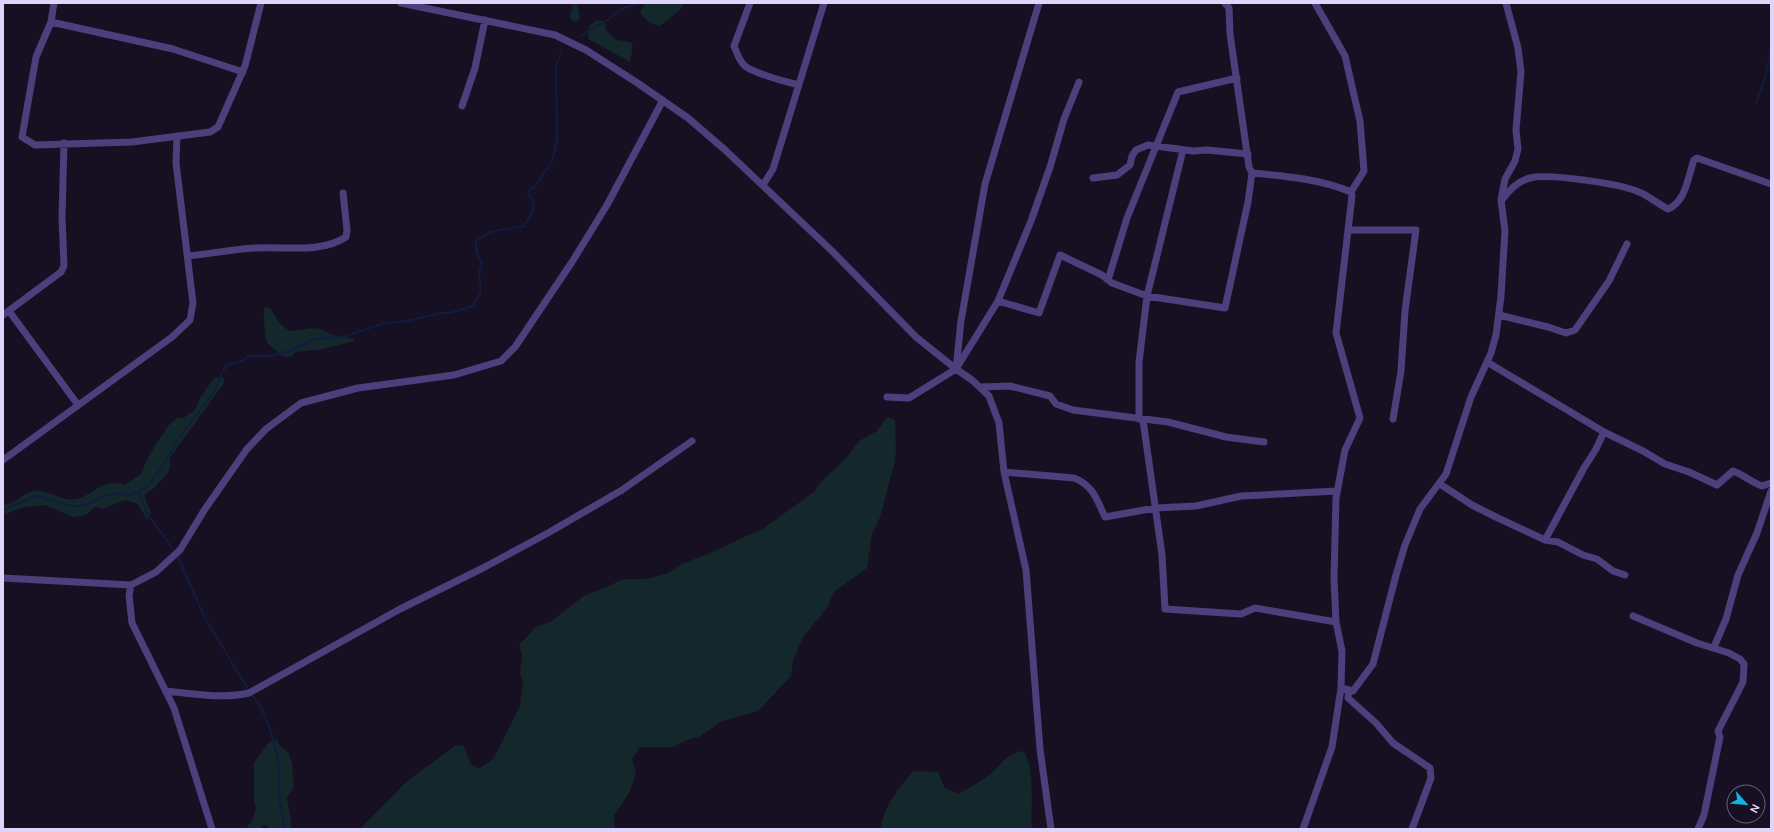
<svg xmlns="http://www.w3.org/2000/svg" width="1774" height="832" font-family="'DM Sans',sans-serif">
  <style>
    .green { fill: #14282b }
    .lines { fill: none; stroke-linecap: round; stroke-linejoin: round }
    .stream { stroke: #111c40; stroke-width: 2 }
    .minor { stroke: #4b407c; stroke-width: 7 }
  </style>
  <rect width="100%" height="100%" fill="#161022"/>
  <path class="green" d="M573,3H577L580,17L578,21H573L570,17Z
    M645,3H684L681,9L660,26L650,23L640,13Z
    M596,20L603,21L606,24L605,29L616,40L630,42L633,46L630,62L588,39L589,26Z
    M264,308H270L281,325L288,330L295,331L313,328L321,329L333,335L353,339L354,341L323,349L295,352L292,356L285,357L280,355C277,348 270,348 267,342C265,340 263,311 264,308Z
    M222,377L224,379V383L176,449L170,458V467L168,473L153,489L144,495L151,514L147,520L138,504L125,500L102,509L95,507L86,515L73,517L45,505L24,507L3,515V505C16,504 24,492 34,491C49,489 61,502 76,499C97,494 100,478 125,485L141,474L148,457L168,426L177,418L185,417L195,410L200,398L214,378Z
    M887,417L895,420L896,451L894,465L880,517L872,534L867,568L834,592L827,608L803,637L793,661L791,676L758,711L720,722L701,736L687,740L673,747H640L632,759L636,774L629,793L614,816L615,829H360L407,781L455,746L463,745L471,764L479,769L494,758L520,706L523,683L520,673L522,655L519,645L536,627L550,622L584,596L605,588L623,579H646L666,574L684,563L708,554L764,528L814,492L818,485L846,458L859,441L877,431Z
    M277,740L280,746L288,752L292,763L294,786L287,798L292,829H269L267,825H263L261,829H245L252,821L256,808L254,801V763L269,742Z
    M1023,751C1036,765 1030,810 1032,829H880C885,805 898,788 914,771L938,772L945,788L959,794C969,788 981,781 990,774C1004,763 1003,755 1023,751Z"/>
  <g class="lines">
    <path class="stream" d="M579,37L609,19L621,9L640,3
      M1756,103L1765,78L1771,51
      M138,491L147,513L173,549
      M3,509L8,508L35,496C49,498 63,507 78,506C95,505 112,487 128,496L147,487L168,458L178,439L215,391L222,373L228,364L239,362L250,356H270L289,351L316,339L346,336L385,323L407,321L442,313H450L473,306L481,292L479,272L482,265L476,251V241L490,232L524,226L532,212L534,201L528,195L529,190L534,188L552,161L557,141L556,67L562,49
      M178,557L205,618L248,689
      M252,695C267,710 277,750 279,770C280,779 279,787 279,795C280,806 283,818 285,829"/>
    <path class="minor" d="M54,3L51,22L36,57L22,137L35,145L132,142L210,132L218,127L245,66L261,3
      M401,3L555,35L586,50L636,82L688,118L724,149L832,251L916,337L956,369
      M750,3L734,46C737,53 739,61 745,66C755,74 784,81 798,85
      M1039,3L985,184L961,321L956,369L972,380L989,396L999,423L1004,472L1026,570L1040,749L1051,829
      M51,22L173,49L243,72
      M462,106L475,68L485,20
      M1252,173C1285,176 1321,179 1351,192
      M1093,178L1117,175L1130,165L1132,156L1136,150L1148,145L1193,151L1207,150L1248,154
      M763,185L773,169L824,3
      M1502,200C1509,190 1518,181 1530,178C1549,173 1621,184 1639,192C1649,196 1658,204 1668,209C1686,202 1688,176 1694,160L1697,158L1771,184
      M1349,230H1416L1405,311L1401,371L1393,419
      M188,256C210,254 233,249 255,248C284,246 320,254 346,237L347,230L343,193
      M1108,280L1127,218L1178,92L1237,78
      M998,301L1039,313L1060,255L1102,275L1112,283L1147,296L1225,308L1248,202L1252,173L1249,167L1230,34L1229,8L1225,3
      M9,311L78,405
      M3,315L61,272L64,266L62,217L64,143
      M1499,315L1548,327L1566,333L1575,330L1609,281L1627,244
      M1487,362L1604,432L1643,451L1665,464L1689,472L1717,485L1733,471C1744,475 1751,482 1762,486L1771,483
      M980,387L1010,386L1050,396L1056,404L1073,410L1168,422L1226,437L1264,442
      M887,397L909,398L956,369L998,301L1031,221L1050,167L1064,119L1079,82
      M1139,419V362L1147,296L1183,150
      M1143,420L1162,555L1165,609L1241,614L1255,608L1336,622
      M3,460L172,337L190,320L193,303L176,163L177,136
      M1004,472L1074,478C1093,485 1097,500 1105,517L1155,508L1196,506L1241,496L1337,491
      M1440,484L1472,505L1498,518L1545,540L1558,542L1583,555L1597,559L1613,571L1625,575
      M1545,540L1584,468L1596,449L1604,432
      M3,578L131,585L156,572L180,550L205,509L247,449L266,429L301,403L358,388L454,375L501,361L515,347L572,262L607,205L663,100
      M131,585L129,595L132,623L174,708L212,829
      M1633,616L1697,643L1729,653L1740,659L1744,664L1743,682L1718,731L1720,737L1704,815L1698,829
      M1714,647L1726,619L1738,575L1757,533L1771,491
      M1341,688L1353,691L1373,664L1396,575L1405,545L1420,509L1446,474L1471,397L1491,353L1496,335L1501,296L1505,231L1501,200L1505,179L1515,161L1518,149L1516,130L1521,72L1518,48L1506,3
      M1349,690L1348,698L1376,723L1393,743L1430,768L1431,778L1412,829
      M166,691C193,694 222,699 249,693L400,609L483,568L548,533L622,490L692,441
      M1303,829L1332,747L1341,688L1342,651L1336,622L1334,578L1336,498L1345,450L1360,418L1336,333L1352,196L1351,192L1364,171L1360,121L1345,56L1315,3"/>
  </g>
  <rect width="1774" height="832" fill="none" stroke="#dfd5fb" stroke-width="8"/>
  <g transform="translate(1746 804) rotate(117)"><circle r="19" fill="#161022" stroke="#665f79"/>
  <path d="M0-3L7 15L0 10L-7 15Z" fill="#18b2e3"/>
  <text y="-6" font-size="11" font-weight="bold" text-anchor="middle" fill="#dfd5fb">N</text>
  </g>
</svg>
